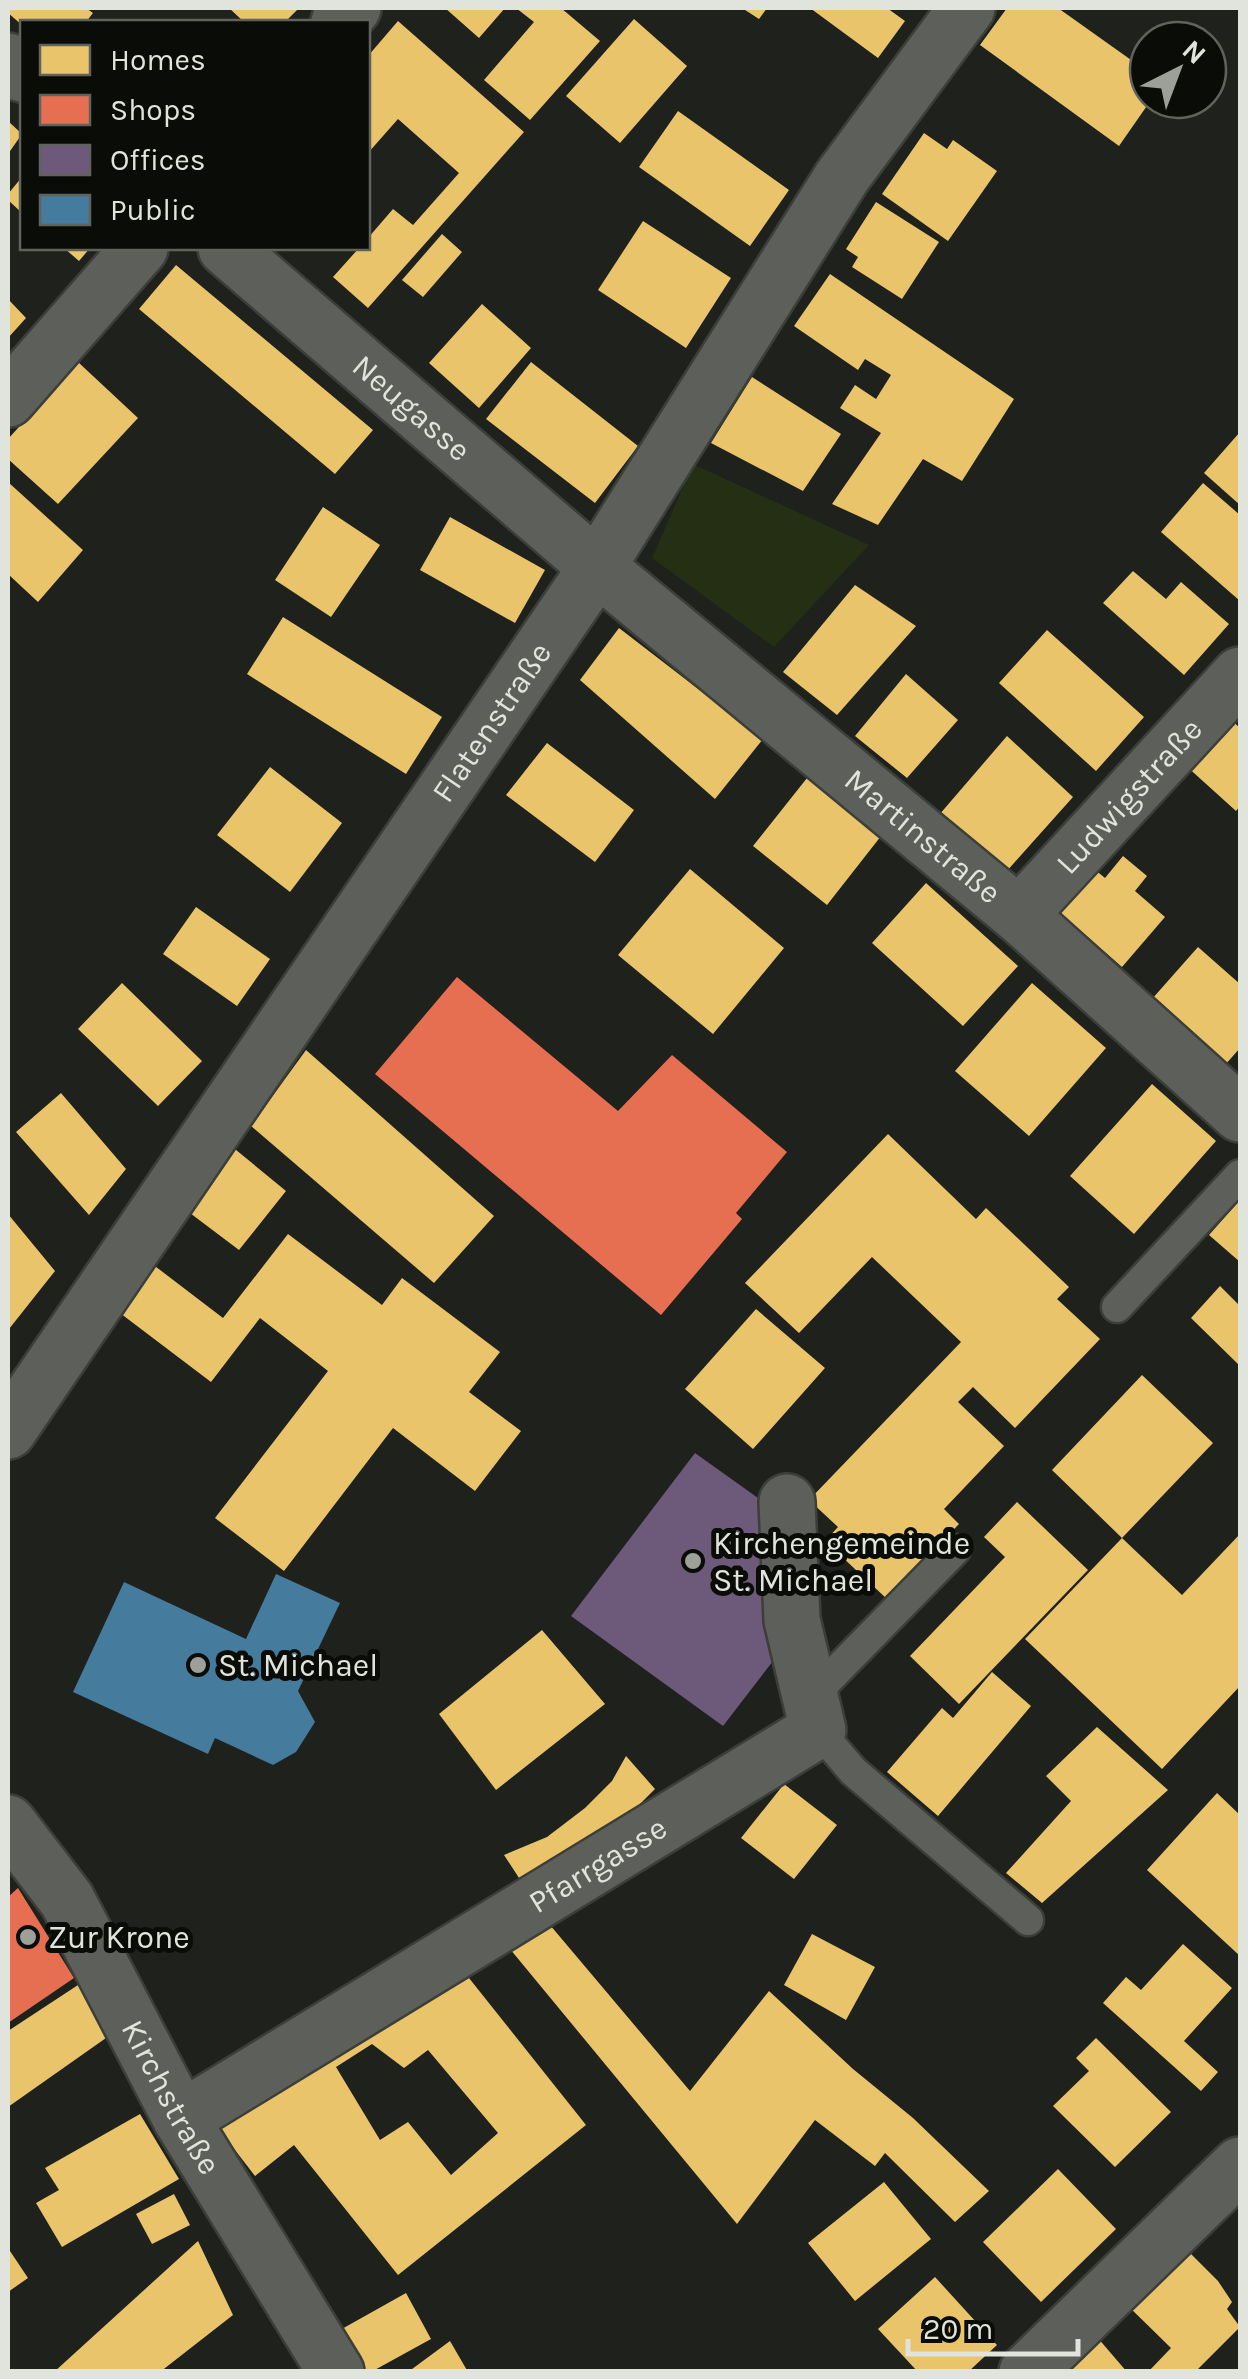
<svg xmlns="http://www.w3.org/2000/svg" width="1248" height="2379" font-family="Karla,sans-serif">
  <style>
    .green { fill: #252f14 }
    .homes { fill: #e9c46a; fill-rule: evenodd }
    .shops { fill: #e76f51 }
    .offices { fill: #6d597a }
    .public { fill: #457b9d }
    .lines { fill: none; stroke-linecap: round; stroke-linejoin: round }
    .lane-casing { stroke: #3c3e39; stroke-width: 35 }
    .street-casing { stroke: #3c3e39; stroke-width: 60 }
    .lane { stroke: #5d5f5a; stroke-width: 30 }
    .street { stroke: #5d5f5a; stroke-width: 55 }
    .poi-dot { fill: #9ca099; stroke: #0a0c07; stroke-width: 4 }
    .labels { text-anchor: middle; stroke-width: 10; stroke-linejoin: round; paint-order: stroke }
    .street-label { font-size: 32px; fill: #e0e4dc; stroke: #0a0c07 }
    .poi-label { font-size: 32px; fill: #e0e4dc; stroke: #0a0c07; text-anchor: start }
  </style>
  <rect width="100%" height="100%" fill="#1f211c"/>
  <path class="green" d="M693,464L869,545L774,647L652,558Z"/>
  <path class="homes" d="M8,8H86L93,13L86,22H22V25L8,13Z
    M229,8H299L285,22H244Z
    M445,8H505L479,38Z
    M516,8H561L600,41L530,120L484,80L534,22Z
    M742,8H767L759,19Z
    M810,8H887L905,21L878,58Z
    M1007,8H1058L1148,72V100H1151L1119,146L980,45Z
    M634,19L687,66L620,143L566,96Z
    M398,21L524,132L368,308L333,277L359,248H368V238L393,209L413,225L459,173L398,119L368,153V56Z
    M678,111L789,190L750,246L639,167Z
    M8,121L22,134L8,154Z
    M924,133L947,149L953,140L997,171L948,241L882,194Z
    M22,177V213L8,200V194Z
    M876,202L939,242L902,299L852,267L858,257L846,249Z
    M643,221L731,278L686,348L598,290Z
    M442,234L462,252L423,297L402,280Z
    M64,248H90L79,261Z
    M176,265L373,430L335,474L139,309Z
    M830,274L1014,399L962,481L923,459L878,525L832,504L881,433L840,408L855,385L876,399L891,375L865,359L858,370L794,326Z
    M8,299L26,318L8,338Z
    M482,304L531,348L479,408L429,363Z
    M78,362L138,418L58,504L8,459V439Z
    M531,362L638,446L595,503L486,419Z
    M752,377L841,434L803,491L711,443Z
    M1240,432V505L1204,473Z
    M8,482L83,550L38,602L8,574Z
    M1203,483L1240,515V601L1161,532Z
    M323,507L380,545L331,617L275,580Z
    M450,517L545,570L515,623L420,570Z
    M1133,571L1166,599L1181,582L1229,624L1184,675L1103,603Z
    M855,585L916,626L837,715L783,672Z
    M283,617L442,717L406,774L247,674Z
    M619,628L763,739L715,799L580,680Z
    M1047,630L1144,717L1096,771L999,683Z
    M906,674L958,720L907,778L855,736Z
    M1227,716L1240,728V806L1236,811L1184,764Z
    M1007,736L1073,797L1006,872L939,815Z
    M547,743L634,810L595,862L506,795Z
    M270,767L342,823L290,892L217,835Z
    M811,773L885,831L827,905L753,846Z
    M1123,856L1147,876L1135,891L1165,917L1122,967L1052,906L1088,864L1105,878Z
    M690,869L784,948L713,1034L618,955Z
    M926,883L1018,966L963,1026L872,943Z
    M196,907L270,959L237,1006L163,954Z
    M1198,947L1240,984V1048L1225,1065L1152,999Z
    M122,983L202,1061L158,1106L78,1029Z
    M1032,983L1106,1048L1029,1136L955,1071Z
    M306,1050L494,1216L434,1283L251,1126Z
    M1152,1084L1216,1141L1134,1234L1070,1176Z
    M61,1093L126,1169L89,1215L16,1132Z
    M888,1134L976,1219L986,1208L1069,1287L1057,1299L1100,1339L1015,1428L973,1387L958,1402L1004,1446L944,1509L959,1524L887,1599L825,1541L838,1527L809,1500L961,1342L872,1257L799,1333L745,1283Z
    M230,1145L286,1191L239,1250L182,1207Z
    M1240,1200V1262L1209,1235Z
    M8,1214L55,1271L9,1329L8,1326Z
    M288,1234L382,1305L402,1278L500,1352L469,1392L521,1431L475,1491L393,1428L284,1571L215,1518L328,1371L260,1318L211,1382L112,1307L147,1260L223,1318Z
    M1220,1286L1240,1306V1366L1191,1318Z
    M756,1309L825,1368L753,1449L685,1389Z
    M1142,1375L1213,1443L1122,1538L1052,1470Z
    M1017,1502L1088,1570L959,1704L910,1656L1005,1557L984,1537Z
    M1240,1534V1686L1162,1769L1025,1639L1122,1538L1182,1595Z
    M542,1630L605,1704L496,1790L439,1714Z
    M992,1672L1031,1706L938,1816L887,1772L942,1708L953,1718Z
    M1097,1727L1168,1790L1042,1903L1006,1873L1071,1801L1046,1776Z
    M626,1756L655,1789L601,1843L521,1881L504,1855L547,1837L585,1808L612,1781Z
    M784,1784L837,1825L794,1879L741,1838Z
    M1217,1793L1240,1815V1956L1147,1870Z
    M550,1925L690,2091L769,1991L853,2069L913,2118L989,2191L955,2222L885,2153L875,2166L815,2120L737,2224L510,1949Z
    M812,1934L875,1967L846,2020L784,1985Z
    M1183,1944L1232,1988L1184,2041L1218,2072L1201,2091L1103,2003L1126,1977L1141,1990Z
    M465,1973L586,2125L398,2275L294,2145L255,2176L218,2128ZM372,2044L404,2068L428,2050L498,2133L451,2175L408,2122L380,2140L336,2067Z
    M78,1985L106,2038L8,2107V2031Z
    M1096,2038L1171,2112L1115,2167L1053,2106L1089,2071L1076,2058Z
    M140,2114L179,2179L62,2247L36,2203L59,2190L45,2168Z
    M1058,2169L1116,2229L1041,2302L983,2242Z
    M884,2182L931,2239L855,2301L808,2243Z
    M174,2194L190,2225L152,2244L136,2214Z
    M198,2241L233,2315L160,2372H54Z
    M1182,2245L1218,2281L1232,2302L1227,2309L1240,2327L1195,2372H1148L1171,2348L1123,2301Z
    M8,2248L28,2278L8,2292Z
    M935,2277L997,2345L968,2372H918L878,2329Z
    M406,2293L431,2339L371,2372H342L324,2339Z
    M1097,2337L1127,2372H1063Z
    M450,2341L468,2372H408Z"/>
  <path class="shops" d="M457,977L618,1111L672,1055L787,1152L736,1213L742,1219L661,1315L375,1074Z
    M18,1888L74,1978L8,2023V1897Z"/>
  <path class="offices" d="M695,1453L768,1505L780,1652L723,1726L571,1616Z"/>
  <path class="public" d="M276,1574L340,1603L298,1691L315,1722L296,1752L273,1765L215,1738L208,1754L73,1692L124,1582L246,1639Z"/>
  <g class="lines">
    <defs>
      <path id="lane" d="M1117,1307L1240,1175
        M810,1698L955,1550
        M818,1730L853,1771L1028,1920"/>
      <g id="street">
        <path d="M339,22L353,8"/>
        <path d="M8,61L22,74"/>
        <path id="s1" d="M226,248L597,567L1019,915L1240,1114"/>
        <path d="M8,399L140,248"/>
        <path id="s2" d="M1019,915L1240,675"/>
        <path id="s3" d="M8,1431L597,567L842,177L967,8"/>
        <path id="s4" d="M8,1823L67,1900L181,2119L336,2372"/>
        <path id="s5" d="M181,2119L818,1730L792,1620L787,1502"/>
        <path d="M1027,2372L1240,2165"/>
      </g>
    </defs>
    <use href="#lane" class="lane-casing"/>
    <use href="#street" class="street-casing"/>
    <use href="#lane" class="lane"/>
    <use href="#street" class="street"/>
  </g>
  <g class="poi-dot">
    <circle cx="693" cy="1561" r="10"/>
    <circle cx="198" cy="1665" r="10"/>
    <circle cx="28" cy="1937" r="10"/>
  </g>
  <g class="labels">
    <g class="street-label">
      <text dy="11" stroke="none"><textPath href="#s1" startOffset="245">Neugasse</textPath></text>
      <text dy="11" stroke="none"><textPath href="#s3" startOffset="858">Flatenstraße</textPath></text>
      <text dy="11" stroke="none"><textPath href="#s2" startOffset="162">Ludwigstraße</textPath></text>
      <text dy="11" stroke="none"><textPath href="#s1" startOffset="912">Martinstraße</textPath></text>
      <text dy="11" stroke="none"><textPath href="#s5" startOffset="488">Pfarrgasse</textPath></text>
      <text dy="11" stroke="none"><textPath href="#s4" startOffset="320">Kirchstraße</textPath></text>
    </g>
    <g class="poi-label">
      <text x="713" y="1554">Kirchengemeinde<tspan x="713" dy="37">St. Michael</tspan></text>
      <text x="218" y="1676">St. Michael</text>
      <text x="48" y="1948">Zur Krone</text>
    </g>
  </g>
  <rect width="1248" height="2379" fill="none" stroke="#e0e4dc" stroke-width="20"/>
  <rect x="20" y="20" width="350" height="230" fill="#0a0c07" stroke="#60625c" stroke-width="2.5"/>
  <rect x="40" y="45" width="50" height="30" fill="#e9c46a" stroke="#60625c" stroke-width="2.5"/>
  <text x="110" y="70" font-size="30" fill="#e0e4dc">Homes</text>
  <rect x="40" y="95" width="50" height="30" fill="#e76f51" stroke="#60625c" stroke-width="2.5"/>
  <text x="110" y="120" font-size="30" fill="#e0e4dc">Shops</text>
  <rect x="40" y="145" width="50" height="30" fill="#6d597a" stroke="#60625c" stroke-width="2.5"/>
  <text x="110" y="170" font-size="30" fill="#e0e4dc">Offices</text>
  <rect x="40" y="195" width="50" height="30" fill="#457b9d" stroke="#60625c" stroke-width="2.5"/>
  <text x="110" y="220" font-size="30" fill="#e0e4dc">Public</text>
  <g transform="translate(1178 70) rotate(42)"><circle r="48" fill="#0a0c07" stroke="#60625c" stroke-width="2.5"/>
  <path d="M0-8L18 38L0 25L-18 38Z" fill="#9ca099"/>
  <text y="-15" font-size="28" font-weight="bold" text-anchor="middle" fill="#e0e4dc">N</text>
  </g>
  <path d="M908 2339v15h170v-15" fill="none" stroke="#e0e4dc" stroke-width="5"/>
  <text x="923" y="2339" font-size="30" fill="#e0e4dc" stroke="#0a0c07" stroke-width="8" paint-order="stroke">20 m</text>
</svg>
